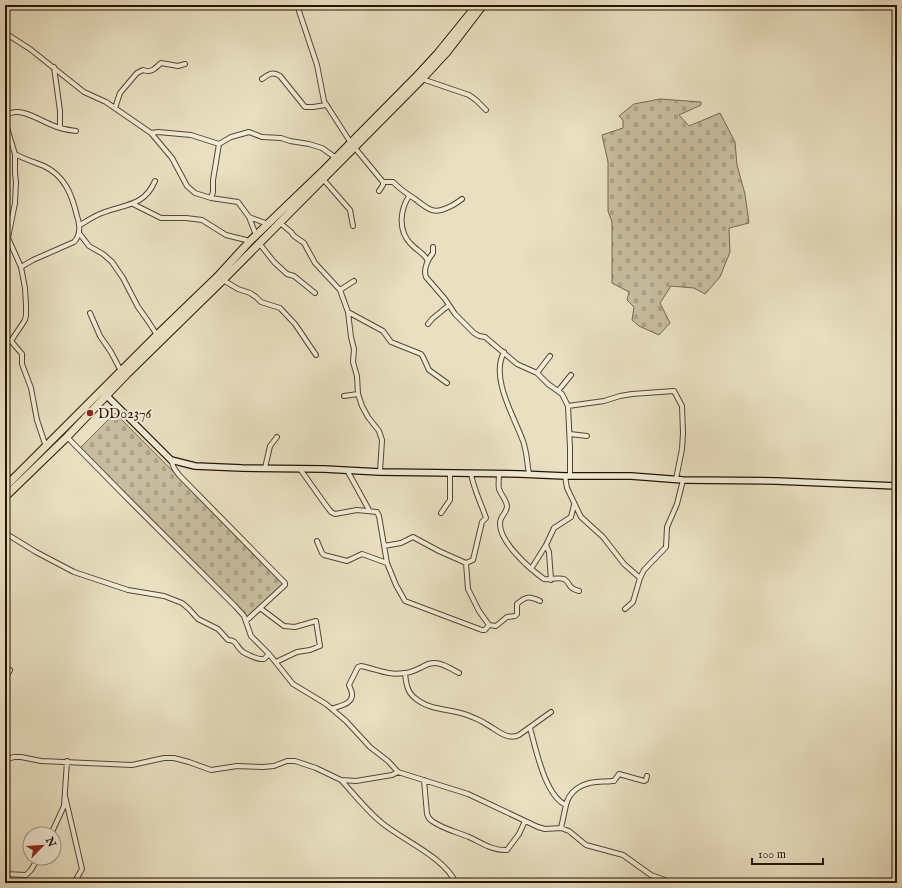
<svg xmlns="http://www.w3.org/2000/svg" width="902" height="888" font-family="'IM FELL English',serif">
  <style>
    .cemetery { fill: url(#cemetery-stones); stroke: #766850 }
    .lines { fill: none; stroke-linecap: round; stroke-linejoin: round }
    .street-casing { stroke: #564630; stroke-width: 6 }
    .secondary-casing { stroke: #251300; stroke-width: 8 }
    .highway-casing { stroke: #251300; stroke-width: 9 }
    .street { stroke: #f1ebd7; stroke-width: 4 }
    .secondary { stroke: #f1ebd7; stroke-width: 5.5 }
    .highway { stroke: #e9e0c1; stroke-width: 7 }
    .poi-dot { fill: #8f2418; stroke: #f1ebd7; stroke-width: 1.5 }
    .labels { text-anchor: middle; stroke-width: 4; stroke-linejoin: round; paint-order: stroke }
    .poi-label { font-size: 14px; fill: #251300; stroke: #f1ebd7; text-anchor: start }
  </style>
  <defs>
    <pattern id="cemetery-stones" width="16" height="16" patternUnits="userSpaceOnUse"><rect width="16" height="16" fill="#c8bda0"/><path d="M2 7V4a2 2 0 0 1 4 0v3zM10 15v-3a2 2 0 0 1 4 0v3z" fill="#aca288"/></pattern>
  </defs>
  <rect width="100%" height="100%" fill="#e9e0c1"/>
  <filter id="stains"><feTurbulence type="fractalNoise" baseFrequency=".005" numOctaves="4"/><feColorMatrix values="0 0 0 0 .2 0 0 0 0 .09 0 0 0 0 .02 0 0 0 .5 -.17"/></filter>
  <radialGradient id="worn" r=".72"><stop offset=".6" stop-color="#630" stop-opacity="0"/><stop offset="1" stop-color="#630" stop-opacity=".3"/></radialGradient>
  <path class="cemetery" d="M660,99L701,102V105L679,115L689,126L720,113L735,142L737,165L745,194L749,223L729,228L730,252L720,277L705,294L694,288L671,286L660,303L670,323L659,335L639,326L632,320L634,307L627,300L629,292L612,283V222L608,211V162L602,135L623,128V120L619,116L634,104Z
    M115,413L287,586L251,620L80,448Z"/>
  <g class="lines">
    <defs>
      <path id="street" d="M297,5L317,65L324,101L351,143
        M5,33L30,49L84,92L106,102L151,133L172,158L187,186L195,193L211,198L238,202L249,217L256,235
        M54,67L60,111V128
        M262,79C269,74 273,71 280,76L305,107H313L326,105
        M422,79L469,95L476,100L486,110
        M115,108L120,93L137,73L143,70C152,73 154,69 161,63L178,66L185,64
        M5,116C20,105 38,120 52,125C60,129 68,130 76,131
        M5,121L15,154V173L16,182L15,203L8,238L21,267L25,288L26,305V315L25,320L11,341L22,354V364L31,388L37,420L46,447
        M151,133L158,132L191,135L219,144L231,137L249,132L262,137L281,138L290,141L309,144L322,148L336,158
        M355,148L383,182V185L379,191
        M15,154C24,159 34,162 44,166C65,176 72,195 77,216C80,224 81,235 74,242L33,260L21,267
        M323,179L350,210L353,226
        M383,182H393C400,189 407,194 415,199C428,209 433,215 449,207C454,205 458,202 462,199
        M409,196C400,210 398,230 410,243C416,250 424,253 428,261
        M211,198L213,192V180L219,144
        M133,204L161,218H186L202,220L226,235L250,241
        M249,217L268,224
        M279,222L291,232L294,236L304,243L315,263L340,290
        M80,225C87,221 94,216 102,213C124,204 144,207 155,181
        M79,233L89,246L103,254L112,262L123,278L138,307L148,321L157,335
        M259,243L274,262L287,274L294,276L315,293
        M433,247V253C428,259 423,269 426,277L445,299L455,314L474,333L479,336L485,337L517,364L537,373L548,384L562,394L568,406L570,448V476
        M223,280L238,289L250,293L256,297L261,302L280,308L295,324L316,355
        M354,281L340,290L348,312L383,331L391,342L421,354L423,357L429,370L447,383
        M348,312L351,337L354,349L353,362L357,376L358,394
        M90,313L100,336L111,352L121,371
        M428,324L432,319L449,305
        M504,352C490,378 514,416 523,441C527,452 527,463 529,474
        M537,373L550,356
        M897,379L895,386L897,400
        M558,391L571,375
        M344,396L358,394L362,406L368,417L379,431L382,440L380,472
        M568,406L604,401L620,396L632,394L674,391L682,406L683,433L682,449L676,479
        M570,434L587,436
        M67,437L122,493L235,606L244,616L251,636L269,654L293,684L326,704L346,721L370,747L388,761L398,772L468,794L538,827L545,829L561,828L569,831L586,845L623,855L651,875L673,883
        M171,460L174,468L179,475L285,583V585L260,608L284,626L295,627L316,621L320,646L310,650L297,652L276,662
        M265,468L270,446L277,437
        M300,469L325,504L331,512L335,514L357,510L377,512L379,516L387,563L396,585L405,601L482,630H485L489,625
        M347,470L369,510
        M499,474C499,478 498,485 499,489C501,495 506,499 507,506C507,513 500,516 500,523C499,542 530,569 544,579C550,580 558,577 564,579C571,583 567,588 579,591
        M565,476L567,488L581,517L603,537L624,564L640,578
        M441,513L450,500V473
        M5,533L36,552L74,572L128,590L164,596L182,603L189,609L198,619L218,629L228,640C237,640 236,647 243,652C246,654 257,659 261,659H264L269,654
        M317,541L322,553L324,555L347,561L362,554L387,563
        M546,545L549,552L551,580
        M384,546L401,543L413,537L439,551L466,563L473,560L482,522L486,518C481,503 474,490 471,474
        M466,563L468,589L479,611L489,625L496,626L507,617L515,616L517,614V604C526,596 529,596 540,601
        M531,569L546,545L554,528L571,517L574,505
        M625,609L633,602L640,578L644,570L666,547L667,527L677,504L683,480
        M246,621L260,608
        M405,673C406,683 407,692 415,698C431,712 454,708 472,717C477,719 482,721 486,724C496,729 507,741 519,735L551,712
        M5,679L10,670
        M332,709C339,706 353,704 352,694C352,691 350,688 349,685L358,667L361,666C376,669 389,676 404,673C411,673 416,670 422,667C436,658 446,666 459,673
        M530,728C536,749 545,796 566,805L561,828
        M5,760L14,757H21L41,761L132,765L164,758H174L189,762L211,770L237,766L263,767L274,766L287,761H295L316,768L341,780L356,781L392,775L398,772
        M341,780C354,794 367,811 382,823C404,841 444,857 456,883
        M424,780L427,814C428,817 429,819 432,821C443,829 457,832 469,837C482,843 493,851 507,850L519,834L525,821
        M65,796L82,869L74,883
        M566,805C569,791 582,783 596,782C601,781 607,782 612,781H614L619,774L644,781L646,780L647,776
        M51,834L64,806L67,761
        M5,874L26,875L31,870L38,858"/>
      <path id="secondary" d="M104,393L171,460L195,466L242,468L324,469L380,472L520,474L565,476H631L683,480L776,481L897,486"/>
      <path id="highway" d="M5,487L157,335L218,276L250,241L325,169L415,78L438,53L477,5
        M5,497L67,437L127,374L223,280L422,79L447,52L483,5"/>
    </defs>
    <use href="#street" class="street-casing"/>
    <use href="#secondary" class="secondary-casing"/>
    <use href="#highway" class="highway-casing"/>
    <use href="#street" class="street"/>
    <use href="#secondary" class="secondary"/>
    <use href="#highway" class="highway"/>
  </g>
  <circle class="poi-dot" cx="90" cy="413" r="4"/>
  <g class="labels">
    <g class="poi-label">
      <text x="98" y="418">DD02376</text>
    </g>
  </g>
  <rect width="902" height="888" fill="none" stroke="#e9e0c1" stroke-width="20"/>
  <rect x="6" y="6" width="890" height="876" fill="none" stroke="#251300" stroke-width="2"/>
  <rect x="10" y="10" width="882" height="868" fill="none" stroke="#251300"/>
  <g transform="translate(42 846) rotate(65)"><circle r="19" fill="#f1ebd7" stroke="#9f9581"/>
  <path d="M0-3L7 15L0 10L-7 15Z" fill="#8f2418"/>
  <text y="-6" font-size="11" font-weight="bold" text-anchor="middle" fill="#251300">N</text>
  </g>
  <path d="M752 858v6h71v-6" fill="none" stroke="#251300" stroke-width="2"/>
  <text x="758" y="858" font-size="12" fill="#251300" stroke="#f1ebd7" stroke-width="3" paint-order="stroke">100 m</text>
  <rect width="100%" height="100%" filter="url(#stains)"/>
  <rect width="100%" height="100%" fill="url(#worn)"/>
</svg>
